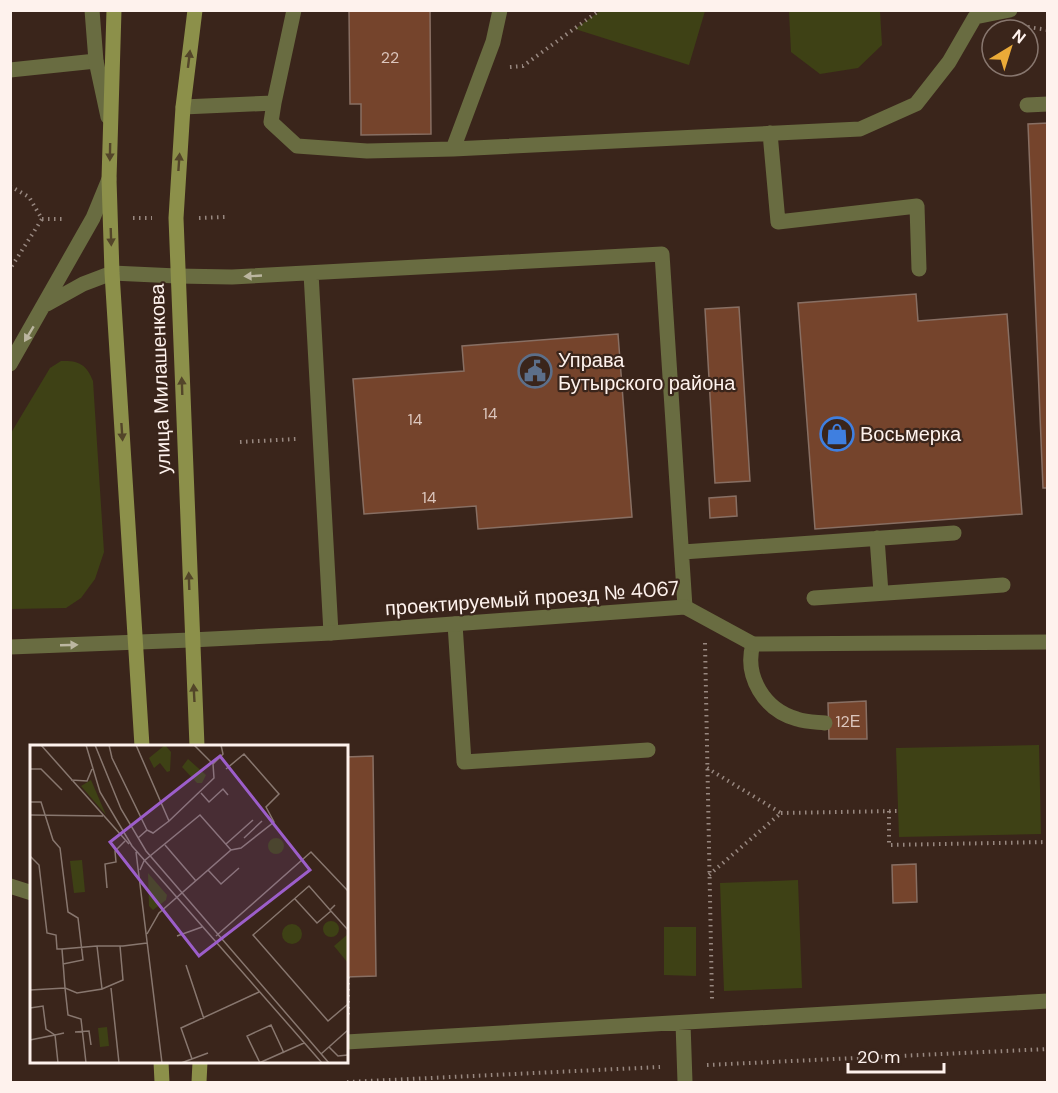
<svg xmlns="http://www.w3.org/2000/svg" width="1058" height="1093" font-family="'DM Sans',sans-serif">
  <style>
    .green { fill: #3e4115 }
    .building { fill: #75442c; stroke: #886f63; stroke-width: 1.5 }
    .lines { fill: none; stroke-linecap: round; stroke-linejoin: round }
    .path { stroke: #988880; stroke-width: 4; stroke-dasharray: 1.5 4.5; stroke-linecap: butt }
    .service { stroke: #696c41; stroke-width: 15 }
    .minor { stroke: #696c41; stroke-width: 15 }
    .tertiary { stroke: #696c41; stroke-width: 15 }
    .secondary { stroke: #8c904a; stroke-width: 15 }
    .oneway { fill: #534529 }
    .oneway2 { fill: #bbb6a0 }
    .labels { text-anchor: middle; stroke-width: 4.5; stroke-linejoin: round; paint-order: stroke }
    .number-label { font-size: 16px; fill: #dcc6bd }
    .poi-label { font-size: 20px; fill: #fef2ed; stroke: #3a251b; text-anchor: start }
    .street-label { font-size: 20px; fill: #fef2ed; stroke: #3a251b }
    .inset-road { fill: none; stroke: #88776f; stroke-width: 1.5 }
    .view { fill: #9c5eca; fill-opacity: 0.15; stroke: #9c5eca; stroke-width: 3 }
    .inset-edge { fill: none; stroke: #fef2ed; stroke-width: 3 }
  </style>
  <rect width="100%" height="100%" fill="#3a251b"/>
  <path class="green" d="M600,11V10L705,11L689,65L575,29Z
    M789,11H880L882,45L858,68L820,74L791,52Z
    M61,361C79,360 87,365 93,381L104,552L95,579L81,598L66,608L11,609V433L50,368Z
    M1039,745L1041,834L899,837L896,748Z
    M798,880L802,988L724,991L720,883Z
    M664,927H696V976L664,975Z"/>
  <path class="building" d="M349,10H430L431,134L361,135V104H350Z
    M1048,123V488H1043L1028,124Z
    M916,294L918,321L1007,314L1022,514L815,529L798,303Z
    M739,307L750,481L715,483L705,309Z
    M618,334L632,517L478,529L476,506L364,514L353,379L464,371L462,346Z
    M736,496L737,516L710,518L709,498Z
    M866,701L867,739H829L828,703Z
    M373,756L376,976L346,977V757Z
    M916,864L917,902L893,903L892,865Z"/>
  <g class="lines">
    <path class="path" d="M1028,27L1048,30
      M510,67L523,66L600,10
      M10,186L29,197L42,219L10,269
      M133,218H152
      M199,218L225,217
      M42,219H65
      M240,442L296,439
      M705,643L712,999
      M707,768L781,813L709,875
      M889,811V845L1048,842
      M781,813L898,811
      M348,977V1018
      M707,1065L1048,1049
      M347,1082L660,1067"/>
    <path class="service" d="M500,10L493,42L453,149L860,129L916,104L949,62L975,17L1010,10
      M10,70L96,61
      M274,103L271,122L297,146L367,151L453,149
      M1027,105L1048,104
      M183,107L274,103L294,10
      M770,133L778,222L917,206L919,269
      M311,273L331,633
      M177,276L232,277L662,254L685,607
      M877,538L881,593
      M683,552L954,533
      M814,598L1003,585
      M455,624L464,762L648,750
      M753,644C744,676 764,710 797,719C806,722 816,722 825,723
      M10,886L32,893
      M683,1023L685,1082
      M346,1042L1048,1001"/>
    <path class="minor" d="M191,640L331,633L685,607L753,644L1048,642"/>
    <path class="tertiary" d="M92,10L96,61L108,117
      M47,304L83,284L112,273L177,276
      M10,364L93,218L109,179
      M10,647L191,640"/>
    <path class="secondary" d="M114,10L109,179L112,273L142,746
      M195,10L183,107L176,218L197,746
      M161,1062L162,1082
      M199,1082L200,1062"/>
  </g>
  <defs><path id="oneway-solid" d="M-6-.8H1V-3.2L6.5 0L1 3.2V.8H-6Z" transform="scale(1.5)"/></defs>
  <g class="oneway">
    <use href="#oneway-solid" transform="translate(189 59) rotate(-83)"/>
    <use href="#oneway-solid" transform="translate(110 152) rotate(91)"/>
    <use href="#oneway-solid" transform="translate(179 162) rotate(-86)"/>
    <use href="#oneway-solid" transform="translate(111 237) rotate(88)"/>
    <use href="#oneway-solid" transform="translate(182 386) rotate(-92)"/>
    <use href="#oneway-solid" transform="translate(122 432) rotate(86)"/>
    <use href="#oneway-solid" transform="translate(189 581) rotate(-92)"/>
    <use href="#oneway-solid" transform="translate(194 693) rotate(-93)"/>
  </g>
  <g class="oneway2">
    <use href="#oneway-solid" transform="translate(253 276) rotate(177)"/>
    <use href="#oneway-solid" transform="translate(29 334) rotate(121)"/>
    <use href="#oneway-solid" transform="translate(69 645) rotate(-2)"/>
  </g>
  <defs>
    <symbol id="civic-ring" viewBox="-11 -11 22 22"><circle r="9.5" fill="#3a251b" stroke="#5c6f8a" stroke-width="1.5"/><path d="M-.6-6.5H3V-4.5H.6V-3L4-1V1h2V6H-6V1h2V-1L-.6-3ZM-1.2 2.5V6h2.4V2.5Z" fill="#5c6f8a"/></symbol>
    <symbol id="shop-ring" viewBox="-11 -11 22 22"><circle r="9.5" fill="#3a251b" stroke="#3f7fe0" stroke-width="1.5"/><path d="M-5-2.5h2.3a2.7 3.5 0 0 1 5.4 0H5L5.5 6h-11ZM-1.5-2.5h3a1.5 2.3 0 0 0-3 0Z" fill="#3f7fe0"/></symbol>
  </defs>
  <g fill-rule="evenodd">
    <use href="#civic-ring" x="516" y="352" width="38" height="38"/>
    <use href="#shop-ring" x="818" y="415" width="38" height="38"/>
  </g>
  <g class="labels">
    <g class="number-label">
      <text x="390" y="63">22</text>
      <text x="490" y="419">14</text>
      <text x="415" y="425">14</text>
      <text x="429" y="503">14</text>
      <text x="848" y="727">12Е</text>
    </g>
    <g class="poi-label">
      <text x="558" y="367">Управа<tspan x="558" dy="23">Бутырского района</tspan></text>
      <text x="860" y="441">Восьмерка</text>
    </g>
    <g class="street-label">
      <text transform="translate(160 379) rotate(-92)" y="7">улица Милашенкова</text>
      <text transform="translate(532 598) rotate(-4)" y="7">проектируемый проезд № 4067</text>
    </g>
  </g>
  <g transform="translate(30 745)">
    <rect width="318" height="318" fill="#3a251b"/>
    <path d="M135,0L141,7L140,26L137,27L130,18L124,23L119,13ZM158,14L176,30L172,38H167L152,22ZM61,35L76,70L51,41ZM238 101a8 8 0 1 1 16 0a8 8 0 1 1-16 0ZM52,115L55,147L44,148L40,116ZM118,128L137,150L136,155L123,165L119,161ZM293 184a8 8 0 1 1 16 0a8 8 0 1 1-16 0ZM252 189a10 10 0 1 1 20 0a10 10 0 1 1-20 0ZM318,189V218L304,201ZM77,282L79,301L70,302L68,283Z" fill="#3e4115"/>
    <path class="inset-road" d="M11,0L99,99M56,0L70,47L102,101L292,318M65,0L91,64L116,106L299,318M79,0L82,13L117,85L108,93M106,0L139,76L184,33L183,19L164,0M183,19L193,9L191,0M1,24H11L32,45M41,35L57,36L62,24M171,48L179,57L193,44L198,50M0,57H11L23,95L30,103L38,167L48,173L53,215L33,219M0,70L73,71M117,85L123,88L139,76M214,93L232,76M196,99L223,75M135,100L166,136M106,107L132,318M0,111L9,120L17,188L26,190L27,204H32M110,125L114,116L170,70L201,105M178,125L191,139L209,123M77,143L75,119L86,117L85,106L95,96M265,154L287,178L301,166M305,160L300,165L279,141L223,190L298,276L318,259M300,165L318,185M117,189L129,168L201,105L211,103L244,77L236,62L249,49L214,9L196,24M147,191L172,182M186,191L281,107L318,146M67,201L72,244L47,248L35,243L32,204L67,201H93L117,198M156,220L174,274M81,243L89,318M72,244L93,235L90,201M0,245L35,243L38,270L51,274L56,318M0,263L13,261L16,284L25,290L34,288M45,287L59,286L61,300M0,295L25,290L28,318M299,302L308,311L318,310M291,309L318,285M162,314L151,283L229,247M151,318L178,308M229,318L274,298M230,318L217,291L241,280L254,308"/>
    <path class="view" d="M190,11L280,125L169,211L80,97Z"/>
    <rect width="318" height="318" class="inset-edge"/>
  </g>
  <rect width="1058" height="1093" fill="none" stroke="#fef2ed" stroke-width="24"/>
  <g transform="translate(1010 48) rotate(38)"><circle r="28" fill="#3a251b" stroke="#88776f" stroke-width="1.5"/>
  <path d="M0-4.5L10 22L0 15L-10 22Z" fill="#eaaa38"/>
  <text y="-9" font-size="16" font-weight="bold" text-anchor="middle" fill="#fef2ed">N</text>
  </g>
  <path d="M848 1063v9h96v-9" fill="none" stroke="#fef2ed" stroke-width="3"/>
  <text x="857" y="1063" font-size="18" fill="#fef2ed" stroke="#3a251b" stroke-width="4.5" paint-order="stroke">20 m</text>
</svg>
